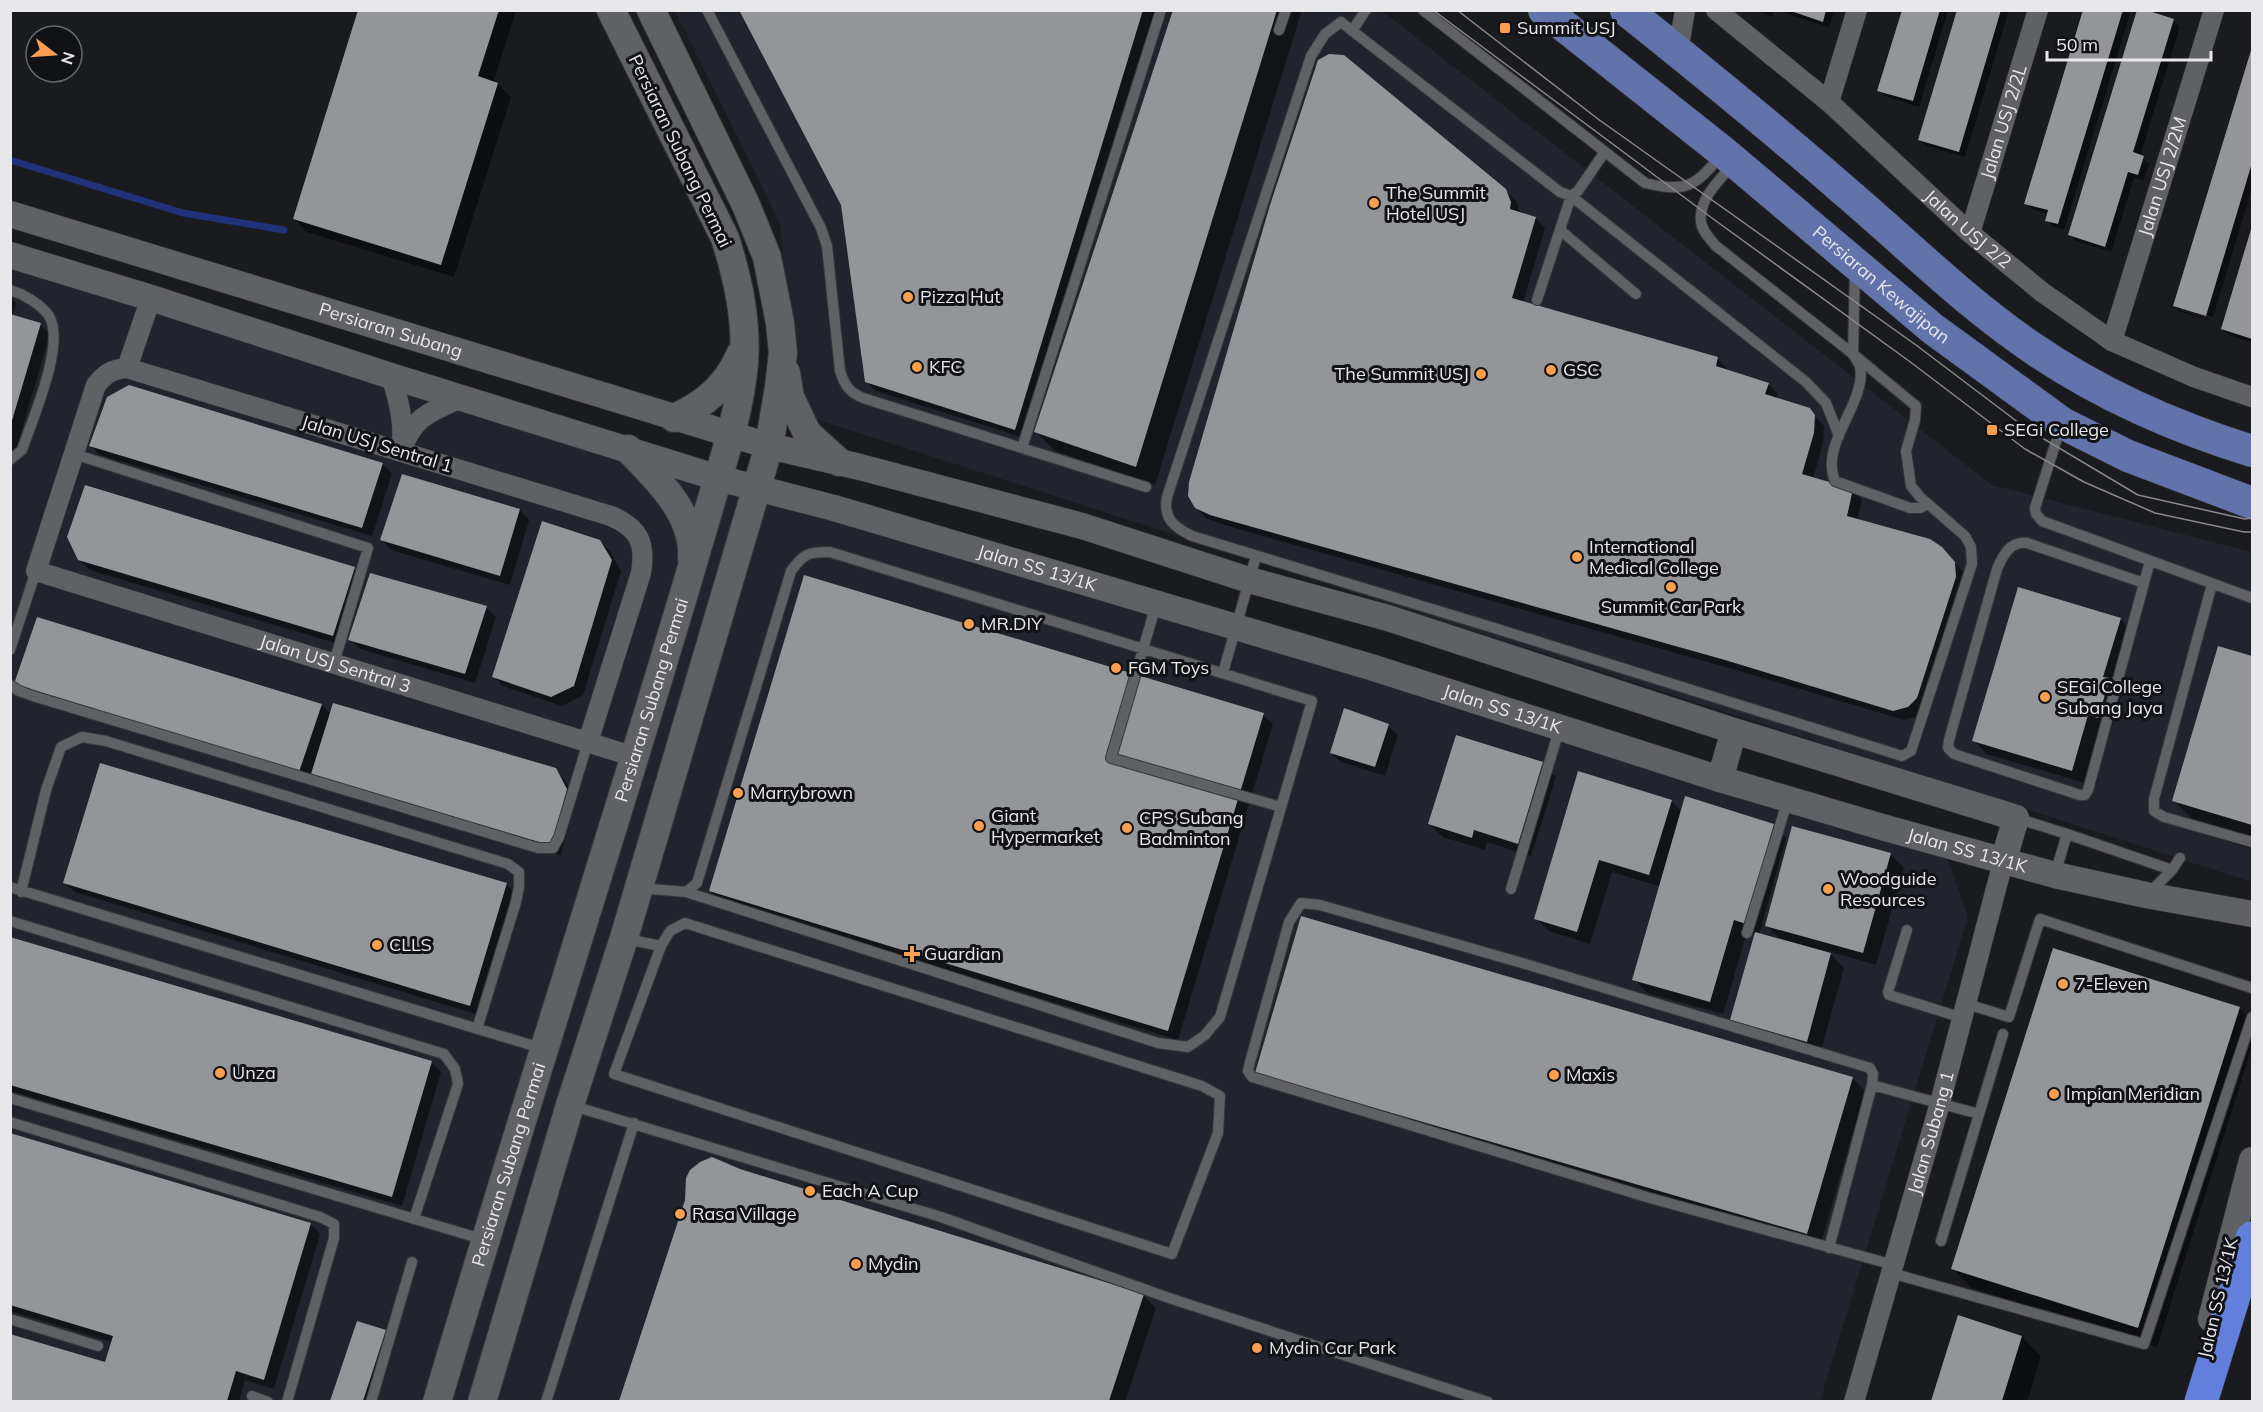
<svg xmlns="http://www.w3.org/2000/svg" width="2263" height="1412" font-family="Mulish,sans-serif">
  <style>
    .built { fill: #21242c }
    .shadow { fill: #0007 }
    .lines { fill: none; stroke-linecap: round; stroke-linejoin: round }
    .stream { stroke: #21317a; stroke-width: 7 }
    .building { fill: #939599 }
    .service-casing { stroke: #37383a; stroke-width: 12 }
    .minor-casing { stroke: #37383a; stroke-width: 21 }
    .tertiary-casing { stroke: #37383a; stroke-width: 27 }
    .secondary-casing { stroke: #37383a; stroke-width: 30 }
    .primary-casing { stroke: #37383a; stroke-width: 33 }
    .motorway-casing { stroke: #37383a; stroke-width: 34 }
    .service { stroke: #606165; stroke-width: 10 }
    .minor { stroke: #606165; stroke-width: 20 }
    .tertiary { stroke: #606165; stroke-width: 26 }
    .secondary { stroke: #606165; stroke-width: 28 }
    .primary { stroke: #6273ac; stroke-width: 32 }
    .motorway { stroke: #637fdc; stroke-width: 33 }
    .tram { stroke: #89898c; stroke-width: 1.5 }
    .poi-dot { fill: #fa9f4f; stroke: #111215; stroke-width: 2 }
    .labels { text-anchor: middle; stroke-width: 6; stroke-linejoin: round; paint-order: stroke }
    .poi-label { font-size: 18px; fill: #e8e8eb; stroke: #111215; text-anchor: start }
    .street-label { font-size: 18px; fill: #e8e8eb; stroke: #111215 }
  </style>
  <rect width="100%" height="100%" fill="#1a1b1e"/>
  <path class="built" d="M675,11H1382L1992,485L2252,552V882L797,413L780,223Z
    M11,267L1946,854L1968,917L1820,1401H11Z"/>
  <path class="shadow" d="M360,10L516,11L493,83L498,84L511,97L454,277L307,232L294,218Z
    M740,10H1155L1024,438L876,391L866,381L842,205Z
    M1175,10H1299L1301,13L1155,485L1055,451L1036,432Z
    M1756,10H1774L1772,17Z
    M1783,10H1834L1829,27L1787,14Z
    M1903,10H1948L1919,107L1885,96L1879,90Z
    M1958,10H2009L1965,157L1926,146L1920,140Z
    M2085,10H2127L2130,14L2064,230L2053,226L2047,220L2048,214L2032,209L2026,203Z
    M2173,20L2180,27L2140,156L2149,164L2144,180L2134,178L2111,252L2076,241L2070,235Z
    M2252,50V188L2213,317L2180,307V310L2212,320V321L2181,312L2174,306Z
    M1505,190L1516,201L1520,212L1536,218L1545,228L1523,303L1717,358L1727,368V371L1768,384L1778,394L1776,399L1809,410L1824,426L1823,443L1813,479L1853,490L1862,500L1857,521L1951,558L1964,573L1918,716L1904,720L1736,670L1221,524L1206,518L1196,507Z
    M2252,230V342L2229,335L2223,329Z
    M10,297L16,303L12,316L40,325L50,334L17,446L10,452Z
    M90,445L383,464L392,474L372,536L100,455Z
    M403,476L520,510L529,520L510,585L391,550L382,540Z
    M600,541L610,551L621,571L583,695L562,706L503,686L493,676Z
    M79,559L354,569L364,578L342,645L90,570Z
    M486,607L496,617L475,683L360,649L350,639Z
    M38,618L322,705L331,714L555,770L565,780L576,800L561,855L322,783L312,773L309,781L26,693L16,684Z
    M2120,619L2133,632L2117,688L2122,693L2111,730L2102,727L2085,783L1987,754L1974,741Z
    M2219,648L2252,658V849L2209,836L2173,800Z
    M1263,715L1273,724L1178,1040L720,901L710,891Z
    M1388,726L1398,735L1385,776L1341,762L1331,753Z
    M1542,764L1556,777L1531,856L1487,842L1485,850L1443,837L1430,824Z
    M1579,773L1671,801L1682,812L1773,825L1786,838L1759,935L1782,941L1766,925L1794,828L1891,855L1904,868L1876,965L1828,951L1844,968L1820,1054L1745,1033L1732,1020L1756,935L1747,932L1723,1014L1647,993L1634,979L1661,887L1612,872L1590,944L1549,931L1536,918Z
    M65,883L506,884L516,894L479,1015L75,892Z
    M10,938L431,1062L441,1072L402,1206L10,1091Z
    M2239,1008L2252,1022V1047L2157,1347L1972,1288L1953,1269Z
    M1852,1078L1865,1091L1820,1246L1270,1086Z
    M10,1134L311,1224L320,1234L274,1389L245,1380L239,1402H10V1335L106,1364L112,1342L10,1311Z
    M739,1170L1143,1295L1156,1308L1125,1402H621L686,1200Z
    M1959,1317L2022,1337L2041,1356L2027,1402H1932Z
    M358,1323L385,1332L394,1341L376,1402H333Z"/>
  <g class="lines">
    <path class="stream" d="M10,160L183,213L284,230"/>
  </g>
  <path class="building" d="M358,10H499L478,76L498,83L441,265L293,219Z
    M739,10H1143L1015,430L865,382L841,205Z
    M1173,10H1277L1136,467L1034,432Z
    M1788,10H1826L1823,22Z
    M1902,10H1940L1913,101L1877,91Z
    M1957,10H2001L1959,152L1918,140Z
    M2083,10H2123L2058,224L2045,221L2048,210L2024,204Z
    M2137,10H2146L2174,19L2133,152L2144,156L2138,175L2128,172L2105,247L2068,235Z
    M2252,47V163L2206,316L2173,306Z
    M1329,54L1344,55L1506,189L1511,202L1510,209L1536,217L1512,298L1718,357L1716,366L1769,383L1765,394L1810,408L1815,415L1814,433L1802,474L1853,489L1847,516L1930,539L1942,547L1955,562L1956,577L1917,698L1908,707L1893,711L1725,660L1210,515L1195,508L1188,496L1189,482L1270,205L1318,60Z
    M2252,226V339L2221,329Z
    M10,314L41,323L11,424H10Z
    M129,385L383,463L362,528L89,446L107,397Z
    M402,474L520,509L500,576L380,540Z
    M85,485L355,567L333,636L78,560L67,537Z
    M542,521L600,540L612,560L574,686L551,697L492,677Z
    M370,573L487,606L465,674L348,640Z
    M804,575L1264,713L1168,1031L709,891Z
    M2018,587L2121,618L2103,677L2110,678L2098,718L2088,715L2072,771L1972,741Z
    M37,617L322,704L299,772L14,684Z
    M2218,646L2252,656V825L2172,801Z
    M333,703L556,768L567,789L552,846L311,774Z
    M1344,708L1389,724L1375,767L1330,753Z
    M1456,735L1543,762L1518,844L1474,830L1472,838L1428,824Z
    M100,763L507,883L470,1006L63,883Z
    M1578,771L1672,800L1649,875L1599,860L1577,932L1534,919Z
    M1685,796L1774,824L1746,924L1734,920L1710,1002L1632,980Z
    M1792,826L1891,853L1863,953L1765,926Z
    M1301,916L1853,1077L1807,1234L1255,1073Z
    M1755,932L1831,953L1807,1042L1730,1020Z
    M10,937L432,1061L392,1197L10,1085Z
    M2053,948L2240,1007L2138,1328L1951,1269Z
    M10,1133L311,1223L264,1380L236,1371L227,1401H10V1334L105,1362L113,1336L10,1305Z
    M712,1157L740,1169L1144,1294L1109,1401H619L685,1200L686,1178L690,1170L700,1162Z
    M1958,1315L2022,1336L2002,1401H1931Z
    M357,1321L386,1330L363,1401H330Z"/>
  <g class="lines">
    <defs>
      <path id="service" d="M707,10L821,228L827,246L840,371C845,386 849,392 863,398L1146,487
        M1423,10L1645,183C1686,193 1696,186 1721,155
        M1279,30L1286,10
        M1352,31L1366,10
        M1604,153L1578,191L1571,196L1560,192L1341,22L1325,34L1311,56L1167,497C1163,519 1174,527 1192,536L1491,627L1902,756L1911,751L1972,564L1971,547L1965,536L1920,497L1911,486L1906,451L1915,420L1916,406L1853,354L1716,246C1710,239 1702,231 1701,222C1698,199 1720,180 1733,164
        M1560,230L1636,294
        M1855,270L1853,354C1855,358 1859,363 1860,367C1867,403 1819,443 1835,481L1910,508H1921L1926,502
        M10,290C23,294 41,304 49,316C66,344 32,420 22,450L10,460
        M1537,300L1571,196L1806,382L1826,403L1839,436
        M2061,426L2035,508L2036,514L2042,521L2252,598
        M1022,448L1161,10
        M74,454L368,548L334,663
        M2144,583L2027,543C2010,541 2003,555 1997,569L1949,740L1948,748L1954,754L2080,795H2085L2088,790L2150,561
        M2212,584L2154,799V811L2164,817L2252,842
        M1156,605L1111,758L1281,807
        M10,650L36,571
        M1223,673L1256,556
        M10,685L19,691L36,697L538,848H553L559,837L588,742
        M2016,818L2067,834L2055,874
        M2067,834L2172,870L2149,893
        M2172,870L2180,858
        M10,887L544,1049
        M639,888L686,892L1158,1043L1188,1047L1205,1035L1220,1017L1312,701L830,552C809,552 804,553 791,571L697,883L686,892
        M1511,889L1560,727
        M21,892L46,790L61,747L82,737L106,741L508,864L519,872V887L516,902L477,1029
        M10,921L444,1054L455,1069L458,1084L414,1219
        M685,923L1202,1086L1220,1096L1218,1133L1172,1254L614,1074L661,946L670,931Z
        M1907,930L1888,992L1889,995L1963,1018
        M1747,933L1788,799
        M626,939L661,946
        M1967,1004L2009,1017L2040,919L2252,988
        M1872,1085L1979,1114
        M10,1098L485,1240
        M570,1105L941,1217L1172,1299L1488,1402
        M10,1122L320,1217L334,1224V1238L287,1402
        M1941,1241L2003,1034
        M1829,1248L1872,1085L1873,1074L1870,1068L1522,963L1320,905L1301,903L1289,922L1250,1062L1248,1071L1252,1077L1650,1198L1894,1265
        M1891,1273L2144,1344L2252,1017
        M10,1319L98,1346
        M252,1396L268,1402
        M371,1402L412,1262
        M546,1402L634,1123"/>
      <g id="minor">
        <path id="s1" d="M1716,10L1829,102L1970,233L2042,292L2112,341L2194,377L2252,397"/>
        <path d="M1678,52L1685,10"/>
        <path d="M1829,102L1857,10"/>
        <path id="s2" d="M1970,233L2038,10"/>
        <path id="s3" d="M2112,341L2214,10"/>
        <path d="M127,368L151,298"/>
        <path d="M391,376C398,398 404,420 402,443"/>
        <path d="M401,452C412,417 430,412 461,398"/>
        <path id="s4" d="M588,742L641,573C646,543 639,528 611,516L127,368C112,369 105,374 96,385L36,571L635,757"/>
        <path id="s5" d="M1854,1402L1940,1103L2003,862"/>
      </g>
      <g id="tertiary">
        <path id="s6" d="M10,214L769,446L860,467L1082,526L1249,580L1388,618L1734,731L1997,812L2016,818L2003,862"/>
        <path id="s7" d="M10,255L151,298L391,376L718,478L834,508L1374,668L1720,779L1882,827L2055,875L2146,895L2252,914"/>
        <path d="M1720,779L1734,731"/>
        <path d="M2211,1319L2252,1160"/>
      </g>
      <g id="secondary">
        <path d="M786,373L790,397L807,433L839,462"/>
        <path d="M674,418C704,405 726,387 740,355"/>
        <path d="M628,449C657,479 695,514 692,559"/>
        <path id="s8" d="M437,1402C506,1168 580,936 651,703C671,637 691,571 710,505C724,458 740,411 744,363C747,319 738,279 725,238L611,10"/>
        <path d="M482,1402L570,1105L624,938L769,446L779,387L783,353L780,323L767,257L746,205L651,10"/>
      </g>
      <g id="primary">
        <path id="s9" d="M1544,10L1723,152L1933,329L2062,423L2128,456L2252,503"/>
        <path d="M1626,10C1701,70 1775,130 1847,193C1908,245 1965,302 2031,347C2099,394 2174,427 2252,451"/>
      </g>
      <path id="motorway" d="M2201,1402L2252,1238"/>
    </defs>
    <use href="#service" class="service-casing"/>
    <use href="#minor" class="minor-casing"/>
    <use href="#tertiary" class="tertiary-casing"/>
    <use href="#secondary" class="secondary-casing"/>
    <use href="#primary" class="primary-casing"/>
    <use href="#motorway" class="motorway-casing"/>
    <use href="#service" class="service"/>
    <use href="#minor" class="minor"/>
    <use href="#tertiary" class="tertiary"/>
    <use href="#secondary" class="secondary"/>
    <use href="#primary" class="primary"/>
    <use href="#motorway" class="motorway"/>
    <path class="tram" d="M1433,10L1716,221L1909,361L2025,449L2084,482L2155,513L2244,532H2252
      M1457,10L1598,119L1916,345L2027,429L2138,495L2245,519L2252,518"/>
  </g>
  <g class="poi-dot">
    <rect x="1499" y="22" width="12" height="12" rx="3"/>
    <circle cx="1374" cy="203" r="6"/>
    <circle cx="908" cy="297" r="6"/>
    <circle cx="917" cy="367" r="6"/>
    <circle cx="1551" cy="370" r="6"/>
    <circle cx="1481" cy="374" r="6"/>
    <rect x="1986" y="424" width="12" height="12" rx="3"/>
    <circle cx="1577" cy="557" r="6"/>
    <circle cx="1671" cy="587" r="6"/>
    <circle cx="969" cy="624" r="6"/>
    <circle cx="1116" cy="668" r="6"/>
    <circle cx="2045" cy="697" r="6"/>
    <circle cx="738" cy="793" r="6"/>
    <circle cx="979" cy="826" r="6"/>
    <circle cx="1127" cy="828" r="6"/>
    <circle cx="1828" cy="889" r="6"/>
    <circle cx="377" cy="945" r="6"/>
    <path d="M909 945h6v6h6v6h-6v6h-6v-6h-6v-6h6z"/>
    <circle cx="2063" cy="984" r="6"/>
    <circle cx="220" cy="1073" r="6"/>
    <circle cx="1554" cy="1075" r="6"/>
    <circle cx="2054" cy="1094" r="6"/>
    <circle cx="810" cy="1191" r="6"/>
    <circle cx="680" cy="1214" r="6"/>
    <circle cx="856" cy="1264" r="6"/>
    <circle cx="1257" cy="1348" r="6"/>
  </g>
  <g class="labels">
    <g class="poi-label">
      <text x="1517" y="34">Summit USJ</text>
      <text x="1386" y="199">The Summit<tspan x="1386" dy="21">Hotel USJ</tspan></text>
      <text x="920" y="303">Pizza Hut</text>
      <text x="929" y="373">KFC</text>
      <text x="1563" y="376">GSC</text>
      <text x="1469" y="380" text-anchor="end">The Summit USJ</text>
      <text x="2004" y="436">SEGi College</text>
      <text x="1589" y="553">International<tspan x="1589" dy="21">Medical College</tspan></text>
      <text x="1671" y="613" text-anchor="middle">Summit Car Park</text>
      <text x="981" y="630">MR.DIY</text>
      <text x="1128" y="674">FGM Toys</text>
      <text x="2057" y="693">SEGi College<tspan x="2057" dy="21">Subang Jaya</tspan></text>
      <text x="750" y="799">Marrybrown</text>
      <text x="991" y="822">Giant<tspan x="991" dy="21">Hypermarket</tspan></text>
      <text x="1139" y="824">CPS Subang<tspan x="1139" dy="21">Badminton</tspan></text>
      <text x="1840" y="885">Woodguide<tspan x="1840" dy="21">Resources</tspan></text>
      <text x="389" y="951">CLLS</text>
      <text x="924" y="960">Guardian</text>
      <text x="2075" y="990">7-Eleven</text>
      <text x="232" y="1079">Unza</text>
      <text x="1566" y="1081">Maxis</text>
      <text x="2066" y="1100">Impian Meridian</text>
      <text x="822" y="1197">Each A Cup</text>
      <text x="692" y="1220">Rasa Village</text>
      <text x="868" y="1270">Mydin</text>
      <text x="1269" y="1354">Mydin Car Park</text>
    </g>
    <g class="street-label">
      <text dy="6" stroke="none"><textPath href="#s2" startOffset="116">Jalan USJ 2/2L</textPath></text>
      <text transform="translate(680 151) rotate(64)" y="6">Persiaran Subang Permai</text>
      <text dy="6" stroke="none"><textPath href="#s3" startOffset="172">Jalan USJ 2/2M</textPath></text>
      <text dy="6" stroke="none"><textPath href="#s1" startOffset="334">Jalan USJ 2/2</textPath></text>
      <text dy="6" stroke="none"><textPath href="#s9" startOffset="435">Persiaran Kewajipan</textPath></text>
      <text dy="6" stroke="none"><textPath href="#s6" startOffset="398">Persiaran Subang</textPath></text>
      <text transform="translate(377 444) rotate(17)" y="6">Jalan USJ Sentral 1</text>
      <text dy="6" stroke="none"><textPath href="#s7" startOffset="1074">Jalan SS 13/1K</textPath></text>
      <text dy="6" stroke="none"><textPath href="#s4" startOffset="1300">Jalan USJ Sentral 3</textPath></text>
      <text dy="6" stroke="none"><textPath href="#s8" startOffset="734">Persiaran Subang Permai</textPath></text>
      <text dy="6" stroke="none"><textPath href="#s7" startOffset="1560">Jalan SS 13/1K</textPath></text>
      <text dy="6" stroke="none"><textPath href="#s7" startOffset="2046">Jalan SS 13/1K</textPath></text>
      <text dy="6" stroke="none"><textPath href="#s5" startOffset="280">Jalan Subang 1</textPath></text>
      <text dy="6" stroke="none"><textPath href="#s8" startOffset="248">Persiaran Subang Permai</textPath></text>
      <text transform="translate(2218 1298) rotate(-77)" y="6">Jalan SS 13/1K</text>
    </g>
  </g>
  <rect width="2263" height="1412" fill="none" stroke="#e8e8eb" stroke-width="24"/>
  <g transform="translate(54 54) rotate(107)"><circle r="28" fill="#111215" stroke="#67686b" stroke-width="1.5"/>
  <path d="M0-4.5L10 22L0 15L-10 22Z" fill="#fa9f4f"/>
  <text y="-9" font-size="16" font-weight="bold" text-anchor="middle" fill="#e8e8eb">N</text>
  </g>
  <path d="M2047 51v9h164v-9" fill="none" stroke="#e8e8eb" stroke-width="3"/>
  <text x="2056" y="51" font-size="18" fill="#e8e8eb" stroke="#111215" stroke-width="4.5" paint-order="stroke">50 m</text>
</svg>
